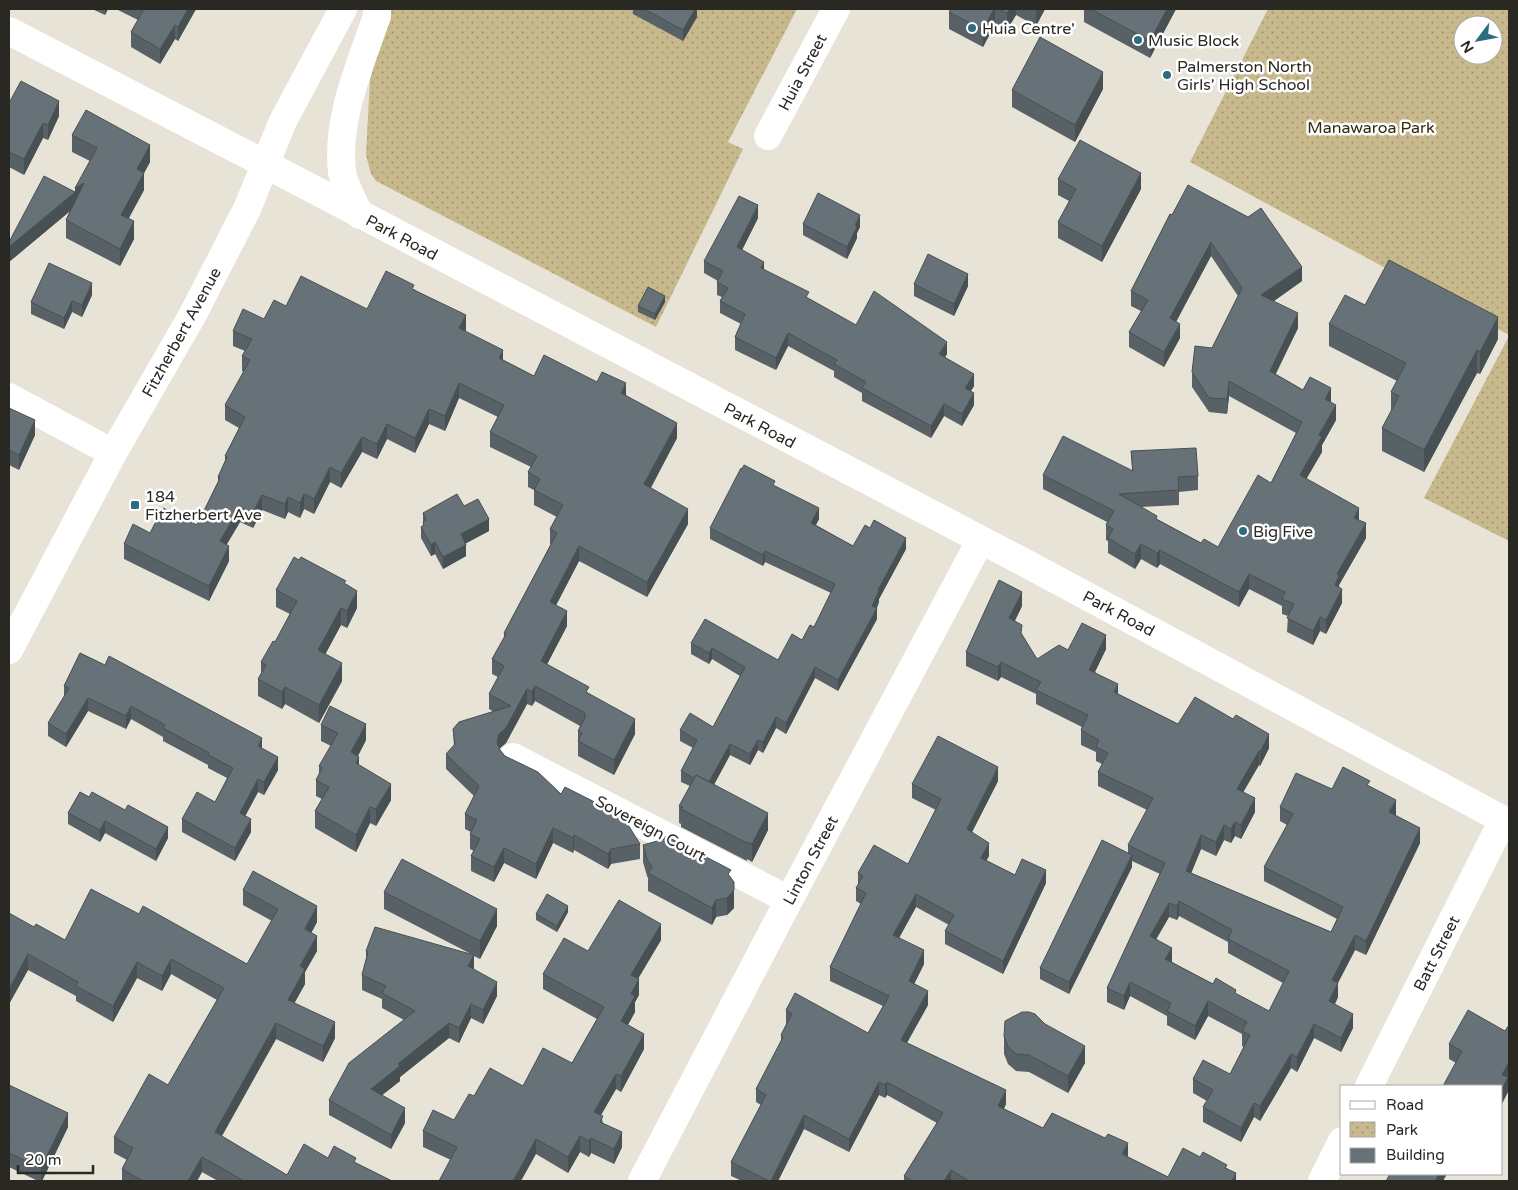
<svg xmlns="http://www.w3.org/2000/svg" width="1518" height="1190" font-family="'Varela Round',sans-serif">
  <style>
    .park { fill: url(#park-dots); fill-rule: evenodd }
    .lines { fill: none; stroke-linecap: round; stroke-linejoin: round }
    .minor { stroke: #fff; stroke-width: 28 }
    .tertiary { stroke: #fff; stroke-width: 28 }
    .secondary { stroke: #fff; stroke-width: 28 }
    .wall { fill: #586266; fill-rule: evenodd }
    .shaded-wall { fill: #475053 }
    .building { fill: #667277; stroke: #475053; fill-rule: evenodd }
    .poi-dot { fill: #2b6c7f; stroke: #fff; stroke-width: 2 }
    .labels { text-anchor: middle; stroke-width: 5; stroke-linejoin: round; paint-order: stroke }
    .poi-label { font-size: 16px; fill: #292823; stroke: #fff; text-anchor: start }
    .street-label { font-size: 16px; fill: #292823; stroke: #fff }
    .park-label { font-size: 16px; fill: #32290e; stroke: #fff }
  </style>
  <defs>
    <pattern id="park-dots" width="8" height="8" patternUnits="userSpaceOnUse" patternTransform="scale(1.25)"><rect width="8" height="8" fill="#c8b98d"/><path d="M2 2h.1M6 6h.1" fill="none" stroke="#a29673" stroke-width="1.8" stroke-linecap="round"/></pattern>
  </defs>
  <rect width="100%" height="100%" fill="#e7e3d7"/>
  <path class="park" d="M390,9H797L728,142L743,149L656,327L376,181L371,174L366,155L370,79Z
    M1268,9H1509V335L1190,162ZM1463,25H1493V55H1463Z
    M1509,336V541L1424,498Z"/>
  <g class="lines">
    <path class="minor" d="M768,136L836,9
      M9,397L113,453
      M513,757L789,900
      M1369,1086L1503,820
      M642,1181L789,900L980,541
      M1322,1181L1342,1141"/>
    <path class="tertiary" d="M9,31L267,165"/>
    <path class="secondary" d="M267,165L1029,565L1509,823
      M360,215C354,203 344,184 342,172C336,119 360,65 377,16V9
      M9,650L113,453L192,316L247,209L283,121L343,9"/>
  </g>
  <path class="wall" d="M92,9H108L105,15Z
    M116,9H196L178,41L175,39L160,64L131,47V32L138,20Z
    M633,9H697V17L683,41L633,14Z
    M951,9H1045L1036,26L1016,15L1007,30L995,24L983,47L949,29V12Z
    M1084,9H1176L1150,58L1084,22Z
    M1103,89L1075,142L1012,107V90Z
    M9,103L59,116L48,140L43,138L24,175L9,167Z
    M72,135L150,162L144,173V190L129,218L134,239L120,266L66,238V220L70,211L9,262V242L75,202L90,161L72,152Z
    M1058,179L1141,189L1102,262L1058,238V222L1069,201L1058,195Z
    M1170,214L1302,281L1274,301L1298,328L1275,374L1303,390L1331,402L1336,420L1322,445V452L1306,479L1359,520L1366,538L1339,585L1342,603L1326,634L1320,631L1313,645L1287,632L1288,616L1282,614V606L1249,589L1239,607L1160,564L1157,568L1141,559L1135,569L1108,553V541L1106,540V525L1107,522L1043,489V475L1132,470L1131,451L1198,476V490L1179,492V505L1141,507L1157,519L1201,543L1218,547L1271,483L1296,433L1229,396L1227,414L1209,412L1192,387V372L1212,348L1238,296L1211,256L1176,322L1180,338L1164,367L1129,347V332L1141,311L1131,306V291Z
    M758,218L742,250L764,270L809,299L856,325L947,354L945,357L974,386L971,391L974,405L962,426L944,416L931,438L862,401V393L834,377V371L788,346L776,370L735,350V337L741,324L720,313V301L722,297L717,295V282L718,281L704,273V261Z
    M803,224L860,227L857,233V238L847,259L803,235Z
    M914,284L968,286L954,316L914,296Z
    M414,289L466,330L465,331L503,360L534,376L597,382L626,395L677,438L651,488L688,524L647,597L579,561L556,605L567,626L547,664L589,694L635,734L614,775L578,756V731L580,726L535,701L532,706L527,704L506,743L499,749L505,756L561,794L628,826L640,844V859L611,864L608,869L574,850L573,853L553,843L536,879L504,863L494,882L471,871V856L474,851L470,849V834L471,832L465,829V814L474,796L446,769V754L454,746L453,729L494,712L489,709V694L498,677L492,674V659L504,638V633L551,544H550V529L557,517L534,505V490L528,487V472L531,467L490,447V432L498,417L459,398L445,431L429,424L415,453L387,439L377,459L362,452L341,488L330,482L314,514L304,509L300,518L288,512L285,519L262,510L253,528L240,522L226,545L229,561L209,601L124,559V544L150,533L197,525L218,482V477L225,461V456L239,428L225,420V405L244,372L242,371V356L245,351L233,346V331L264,319L286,306L367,309Z
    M92,295L82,317L72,312L64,329L31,314V302Z
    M665,302L655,320L638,312V306Z
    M1365,305L1498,339L1480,374L1477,373L1424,472L1382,451V428L1391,412V392L1397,381L1329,346V324Z
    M9,408L35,435L19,470L9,465Z
    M775,486L819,519L816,525L853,546L906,549L879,599V602L877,608V619L838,691L815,678L786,734L776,728L763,753L758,750L750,765L730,755L714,784L768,830L752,862L747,859V861L681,827V824L679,823V806L690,786L681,782V771L693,748L680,741V730L713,727L740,676L712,659L709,664L691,654V643L778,660L802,640L814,627L831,593L765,562L763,566L710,539V528Z
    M464,506L489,531L466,543V556L443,569L435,554L431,556L421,538V527L423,526V513Z
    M346,584L357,608L347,628L341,625L325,654L342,681L319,723L285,704L282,709L258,696V679L261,674V662L275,642L290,614L276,607V590Z
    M1022,606L1015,621L1022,635L1037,659L1068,650L1106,649L1095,672L1118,694L1178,724L1269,748L1260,766L1259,765L1243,792L1255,812L1241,839L1235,836L1231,843L1224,840L1216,856L1201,849L1191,873L1331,932L1337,919L1264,881V867L1287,825L1280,821V807L1332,789L1370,786L1396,814L1395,815L1420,843L1366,955L1355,950L1338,983V997L1335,1004L1353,1028L1341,1052L1314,1038L1297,1072L1291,1068L1260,1121L1254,1117L1241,1142L1203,1122V1107L1207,1101L1193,1093V1079L1230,1074L1244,1047L1242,1046V1034L1208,1016L1195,1040L1167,1025V1016L1130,996L1124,1010L1107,1002V988L1160,874L1132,861V867L1069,994L1040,979V968L1128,853V845L1147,810L1098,786V772L1102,764L1096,761V752L1081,745V730L1082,727L1036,704V694L1001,677L998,681L966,666V652ZM1179,916L1228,942V953L1283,983L1269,1011L1236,994L1213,984L1172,962L1156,939L1169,917L1177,920Z
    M80,653L262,749L278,770L264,795L258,792L245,816L251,832L235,861L182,832V819L215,802L227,778L208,768V765L163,741V737L131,719L126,729L88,711L66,747L48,736V723L64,697V686Z
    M321,725L366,740L358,756L359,765L391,800L376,826L370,823L356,852L315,828V811L322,799L316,796V780L319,775V766L331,746L321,741Z
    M998,781L972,832L989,856L986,860L1015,875L1046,883L1003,974L945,944V931L949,925L916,907L899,938L924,964L914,984L928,1005L907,1043L1006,1104L1004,1109L1043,1128L1127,1157L1168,1177L1200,1157L1227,1168L1236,1181H904V1176L937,1123L887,1095L885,1098L879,1095L849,1152L804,1129L778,1181H742L731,1176V1162L761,1105L756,1102V1089L781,1042V1035L786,1024V1010L868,1033L883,1006L830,981V967L861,904L856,901V888L858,885V873L908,864L936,810L912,798V784Z
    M80,792L168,838L156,861L105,833L100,842L68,824V813Z
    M643,845L731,877L734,908L727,915L716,917L712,925L648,891V878L647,876L643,862Z
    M243,890L317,922L311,933L317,951L305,972V984L294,1003L335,1038L323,1062L276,1039L222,1136L287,1175L328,1158L356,1163L392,1181H218L202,1172L197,1181H122V1169L127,1160L114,1153V1137L168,1085L217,1000L171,974L162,991L137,978L113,1022L76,1001V996L28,970L9,1004L34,927L65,940L139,914L247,964L272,921L243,905Z
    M384,892L497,926L480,959L474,956V969L497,996L483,1024L471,1018L459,1043L449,1038L400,1077V1081L382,1095L405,1123L391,1149L329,1115V1100L404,1020L382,1008V999L362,990V975L366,959V951L471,954L384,909Z
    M568,912L557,932L536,920V914Z
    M661,940L638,979L639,995L635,1002V1012L628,1025L644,1049L621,1092L616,1089L601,1115L603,1123L622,1147L614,1164L591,1153L589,1157L580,1152L568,1173L536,1154L451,1160L423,1147V1131L454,1120L474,1096L523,1086L572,1063L597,1019L543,989V974L588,951Z
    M1045,1024L1085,1063L1068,1093L1029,1072L1016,1071L1008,1064L1004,1054V1036Z
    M1509,1025V1077L1508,1079V1092L1449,1059V1044L1505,1031Z
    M9,1085L68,1127L42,1181H38L9,1167Z"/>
  <path class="shaded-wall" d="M105,9H108L105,15Z
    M188,9H196L178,41V27Z
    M695,9H697V17L683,41V30Z
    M994,9H995V24L983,47V30Z
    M1010,9H1016V15L1007,30V13Z
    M1036,9H1045L1036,26Z
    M1167,9H1176L1150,58V41Z
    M175,25V39L160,64V49Z
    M1103,72V89L1075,142V125Z
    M59,101V116L48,140V125Z
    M43,123V138L24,175V159Z
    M150,145V162L144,173V190L121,232V215L137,169Z
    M1141,173V189L1102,262V246Z
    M84,183L75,206V188Z
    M75,192V207L9,262V247Z
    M758,205V218L737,260V247Z
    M860,215V227L857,233V238L847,259V247L855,225Z
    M134,221V239L120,266V249Z
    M1211,242V256L1170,333V318Z
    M764,262V274L761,268Z
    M1302,267V281L1261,310V295Z
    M968,274V286L954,316V304Z
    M92,283V295L82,317V305Z
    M665,296V302L655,320V314Z
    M72,301V312L64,329V318Z
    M1298,313V328L1270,386V371Z
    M466,315V330L459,343V328Z
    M1498,317V339L1480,374V352Z
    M1180,324V338L1164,367V352Z
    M788,333V346L776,370V358Z
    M947,342V354L939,366V354Z
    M503,350V365L499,358Z
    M1477,350V373L1424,472V450Z
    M974,374V386L965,400V388Z
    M1229,381V396L1227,414V399Z
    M459,383V398L445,431V416Z
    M626,383V398L621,393Z
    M1331,388V403L1325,399Z
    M974,393V405L962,426V414Z
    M944,404V416L931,438V426Z
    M1336,405V420L1322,445V452L1300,490V475L1319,435Z
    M429,409V424L415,453V438Z
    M35,420V435L19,470V455Z
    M677,423V438L644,499V484Z
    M387,424V439L377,459V444Z
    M362,437V452L341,488V473Z
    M330,467V482L314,514V499Z
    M304,494V509L300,518V503Z
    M262,495V510L253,528V513Z
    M288,497V512L285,519V504Z
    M240,507V522L220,556V541Z
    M819,508V519L811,534V523Z
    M1359,508V523L1354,518Z
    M688,509V524L647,597V582Z
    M489,519V531L461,546V534Z
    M1366,523V538L1339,585V590L1335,585L1337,574Z
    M906,538V549L879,599V602L872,617V606L878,590Z
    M435,542V554L431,556V545Z
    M1141,544V559L1135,569V554Z
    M466,545V556L443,569V557Z
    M229,546V561L209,601V586Z
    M579,546V561L550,617V602Z
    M1160,550V564L1157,568V553Z
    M765,551V562L763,566V555Z
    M1249,574V589L1239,607V592Z
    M1342,589V603L1326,634V620Z
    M357,591V608L347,628V611Z
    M1022,592V606L1009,632V618Z
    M341,608V625L318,668V650Z
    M877,608V619L838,691V680Z
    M567,611V626L541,676V661Z
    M1320,617V631L1313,645V631Z
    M1106,635V649L1089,684V670Z
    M712,648V659L709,664V653Z
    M1001,662V677L998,681V667Z
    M342,663V681L319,723V705Z
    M815,667V678L786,734V723Z
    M1118,684V698L1114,692Z
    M535,686V701L532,706V692Z
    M285,687V704L282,709V692Z
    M527,689V704L506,743L499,749L497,742L499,734Z
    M88,698V711L66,747V734Z
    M131,706V719L126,729V716Z
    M776,717V728L763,753V742Z
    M635,719V734L614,775V760Z
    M366,724V740L351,769V752Z
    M1269,734V748L1260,766V752Z
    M262,738V751L258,746Z
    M758,740V750L750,765V754Z
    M730,744V755L708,796V785Z
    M1259,751V765L1237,803V789Z
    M278,757V770L264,795V782Z
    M359,757V773L356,763Z
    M998,767V781L967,842V829Z
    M258,779V792L240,826V813Z
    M391,784V800L376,826V809Z
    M1255,798V812L1241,839V825Z
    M1396,800V814L1389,827V812Z
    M370,807V823L356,852V835Z
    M768,813V830L752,862V844Z
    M251,819V832L235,861V848Z
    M105,821V833L100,842V830Z
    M1235,822V836L1231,843V829Z
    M1224,825V840L1216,856V842Z
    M168,827V838L156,861V849Z
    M553,828V843L536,879V864Z
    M1420,828V843L1366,955V941Z
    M574,835V850L573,853V838Z
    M1201,835V849L1186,886V871Z
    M989,843V856L981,871V858Z
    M504,848V863L494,882V867Z
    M611,849V864L608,869V854Z
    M1132,855V867L1069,994V982Z
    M1046,870V883L1003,974V961Z
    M734,890V908L727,915V898Z
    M916,894V907L893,949V935Z
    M716,900V917L712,925V908Z
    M1179,901V916L1177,920V906Z
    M1169,903V917L1150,950V936Z
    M317,906V922L305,945V929Z
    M568,906V912L557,932V926Z
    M497,909V926L480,959V941Z
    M661,924V940L631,990V975Z
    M1355,935V950L1332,994V980Z
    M317,936V951L305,972V984L288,1015V1000L300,966Z
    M1172,948V962L1165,959Z
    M924,950V964L909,994V981Z
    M28,954V970L9,1004V989Z
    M474,955V969L468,966Z
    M171,959V974L162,991V976Z
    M137,962V978L113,1022V1006Z
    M639,979V995L635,1002V1012L621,1037V1021L631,994Z
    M497,982V996L483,1024V1010Z
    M1130,982V996L1124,1010V996Z
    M1338,983V997L1329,1016V1001Z
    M928,991V1005L901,1053V1040Z
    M1208,1001V1016L1195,1040V1026Z
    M471,1004V1018L459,1043V1028Z
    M1353,1014V1028L1341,1052V1038Z
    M335,1022V1038L323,1062V1046Z
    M276,1023V1039L215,1148V1132Z
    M449,1023V1038L400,1077V1081L371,1104V1089L398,1064Z
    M1314,1024V1038L1297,1072V1057Z
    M644,1034V1049L621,1092V1076Z
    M1085,1046V1063L1068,1093V1076Z
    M1291,1054V1068L1260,1121V1106Z
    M1509,1062L1508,1092L1502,1104V1075Z
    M616,1074V1089L594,1127V1112Z
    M879,1082V1095L849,1152V1139Z
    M887,1082V1095L885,1098V1085Z
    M1006,1090V1104L998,1119V1106Z
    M1254,1103V1117L1241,1142V1128Z
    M405,1108V1123L391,1149V1135Z
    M68,1113V1127L42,1181H41V1168Z
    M804,1115V1129L778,1181H771Z
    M622,1132V1147L614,1164V1149Z
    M580,1136V1152L568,1173V1157Z
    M591,1138V1153L589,1157V1141Z
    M536,1139V1154L521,1181H513Z
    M1128,1143V1157L1122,1154Z
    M202,1157V1172L197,1181H188Z
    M951,1170V1181H944Z
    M1236,1173V1181H1232Z
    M1439,1174H1447L1443,1181H1435Z"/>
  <path class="building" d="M144,9H188L178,27L175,25L160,49L131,32Z
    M644,9H695L683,30Z
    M951,9H994L983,30L949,12Z
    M999,9H1010L1007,13Z
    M1091,9H1167L1150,41Z
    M1040,37L1103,72L1075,125L1012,90Z
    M21,81L59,101L48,125L43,123L24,159L9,152V103Z
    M86,110L150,145L137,169L144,173L121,215L134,221L120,249L66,220L84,183L75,188L97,148L72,135Z
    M1080,140L1141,173L1102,246L1058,222L1076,189L1058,179Z
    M44,176L75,192L9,247V242Z
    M1188,185L1248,217L1261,208L1302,267L1261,295L1298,313L1270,371L1303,390L1310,377L1331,388L1325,399L1336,405L1319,435L1322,437L1300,475L1359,508L1354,518L1366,523L1337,574L1339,576L1335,585L1342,589L1326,620L1320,617L1313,631L1287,618L1294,604L1282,599L1285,592L1249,574L1239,592L1160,550L1157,553L1141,544L1135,554L1108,538L1113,529L1106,525L1114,511L1043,475L1063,436L1133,471L1131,451L1196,448L1198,476L1178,477L1179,490L1119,494L1157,516L1156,519L1201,543L1204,539L1218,547L1258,475L1271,483L1302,422L1229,381L1227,399L1209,398L1192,372L1195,346L1212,348L1242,288L1211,242L1170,318L1180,324L1164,352L1129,332L1148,300L1131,291L1170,214L1172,215Z
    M818,193L860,215L855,225L857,227L847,247L803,224Z
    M739,196L758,205L737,247L764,262L761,268L809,292L806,297L856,325L874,291L947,342L939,354L974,374L965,388L974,393L962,414L944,404L931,426L862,388L866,382L834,364L837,360L788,333L776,358L735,337L745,314L720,301L728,288L717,282L723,271L704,261Z
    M928,254L968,274L954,304L914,284Z
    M1389,260L1498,317L1480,352L1477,350L1424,450L1382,428L1399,396L1391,392L1406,363L1329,324L1345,295L1365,305Z
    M49,263L92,283L82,305L72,301L64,318L31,302Z
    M386,271L414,285L412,289L466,315L459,328L503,350L499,358L534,376L544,355L597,382L602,372L626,383L621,393L677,423L644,484L688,509L647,582L579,546L550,602L567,611L541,661L589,687L586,692L635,719L614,760L578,741L582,733L578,731L586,716L584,715L585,713L535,686L532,692L527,689L506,728L499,734L497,742L500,750L505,756L538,772L561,794L565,787L628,819L627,823L640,844L611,849L608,854L574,835L573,838L553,828L536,864L504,848L494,867L471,856L480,839L470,834L477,820L465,814L479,786L446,754L455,744L453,729L459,722L511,706L489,694L504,666L492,659L506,634L504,633L557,533L550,529L563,505L534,490L540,479L528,472L537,456L490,432L504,405L459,383L445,416L429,409L415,438L387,424L377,444L362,437L341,473L330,467L314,499L304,494L300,503L288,497L285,504L262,495L253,513L240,507L220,541L229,546L209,586L124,544L133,524L150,533L163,508L197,525L220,478L218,477L227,457L225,456L245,417L225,405L250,360L242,356L252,339L233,331L243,309L264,319L274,300L286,306L301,276L367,309Z
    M648,287L665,296L655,314L638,306Z
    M9,408L35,420L19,455L9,450Z
    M744,465L775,481L773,485L819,508L811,523L853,546L865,525L870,528L874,520L906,538L878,590L879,591L872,606L877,608L838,680L815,667L786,723L776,717L763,742L758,740L750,754L730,744L709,782L696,775L694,778L681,771L697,740L680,730L690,713L713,727L745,667L712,648L709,653L691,643L705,619L778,660L792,634L802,640L810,625L814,627L835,584L765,551L763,555L710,528L741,468L742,469Z
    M457,494L464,506L478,499L489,519L461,534L466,545L443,557L435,542L431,545L421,527L424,525L423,522L426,520L423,513Z
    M294,557L299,560L301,557L346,581L344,583L357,591L347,611L341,608L318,650L342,663L319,705L285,687L282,692L258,679L266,665L261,662L273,641L275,642L297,601L276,590Z
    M999,580L1022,592L1009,618L1022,625L1021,633L1037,659L1059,645L1068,650L1082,623L1106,635L1089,670L1118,684L1114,692L1178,724L1195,697L1233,719L1236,715L1269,734L1260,752L1259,751L1237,789L1255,798L1241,825L1235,822L1231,829L1224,825L1216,842L1201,835L1186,871L1331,932L1343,907L1264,867L1293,814L1280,807L1296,773L1332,789L1343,767L1370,781L1367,785L1396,800L1389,812L1420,828L1366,941L1355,935L1332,980L1338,983L1329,1001L1353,1014L1341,1038L1314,1024L1297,1057L1291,1054L1260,1106L1254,1103L1241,1128L1203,1107L1213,1090L1193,1079L1203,1060L1230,1074L1250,1035L1242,1031L1247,1022L1208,1001L1195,1026L1167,1011L1171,1003L1130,982L1124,996L1107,988L1165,863L1128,845L1153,798L1098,772L1108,753L1096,747L1099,740L1081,730L1088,715L1036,690L1041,682L1001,662L998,667L966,652ZM1179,901L1232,930L1228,939L1289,971L1269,1011L1235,993L1236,990L1216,978L1213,984L1165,959L1172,948L1150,936L1169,903L1177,906Z
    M80,653L105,665L109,656L262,738L258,746L278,757L264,782L258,779L240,813L251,819L235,848L182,819L197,792L215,802L233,768L208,755L209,753L163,728L165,725L131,706L126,716L88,698L66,734L48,723L69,688L64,686Z
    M330,706L366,724L351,752L359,757L356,763L391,784L376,809L370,807L356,835L315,811L329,787L316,780L322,768L319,766L338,733L321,725Z
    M938,736L998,767L967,829L989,843L981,858L1015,875L1022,859L1046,870L1003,961L945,931L954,915L916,894L893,935L924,950L909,981L928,991L901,1040L1006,1090L998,1106L1043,1128L1052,1113L1105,1138L1108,1134L1128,1143L1122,1154L1168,1177L1183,1148L1200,1157L1203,1152L1227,1165L1225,1168L1236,1173L1232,1181H969L951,1170L944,1181H913L904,1176L943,1113L887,1082L885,1085L879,1082L849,1139L804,1115L771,1181H769L731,1162L766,1095L756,1089L783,1037L781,1035L792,1014L786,1010L795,993L868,1033L889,996L830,967L866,893L856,888L863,876L858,873L874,845L908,864L941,799L912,784Z
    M696,775L768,813L752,844L747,842V843L681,809L683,807L679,806Z
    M80,792L89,797L92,792L125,810L128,805L168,827L156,849L105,821L100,830L68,813Z
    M666,836L731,870L728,874L734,882V890L727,898L716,900L712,908L648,873L652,867L647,859L643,845L664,839Z
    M1102,840L1132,855L1069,982L1040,968Z
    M402,859L497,909L480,941L384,892Z
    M253,871L317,906L305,929L317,936L300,966L305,969L288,1000L335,1022L323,1046L276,1023L215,1132L287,1175L304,1144L328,1158L334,1146L356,1158L354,1162L392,1181H244L202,1157L188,1181H143L122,1169L133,1148L114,1137L149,1074L168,1085L224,988L171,959L162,976L137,962L113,1006L76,986L78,982L28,954L9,989V913L34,927L36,924L65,940L91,889L139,914L143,906L247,964L278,909L243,890Z
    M547,894L568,906L557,926L536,914Z
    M619,900L661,924L631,975L639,979L631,994L635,996L621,1021L644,1034L621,1076L616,1074L594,1112L603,1116L600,1122L622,1132L614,1149L591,1138L589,1141L580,1136L568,1157L536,1139L513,1181H439L457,1147L423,1131L433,1110L454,1120L469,1094L474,1096L490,1068L523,1086L543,1048L572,1063L604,1007L543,974L564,938L588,951Z
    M375,927L474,955L468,966L497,982L483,1010L471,1004L459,1028L449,1023L398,1064L400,1066L371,1089L405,1108L391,1135L329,1100L349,1063L415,1011L382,993L386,986L362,975L368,952L366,951Z
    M1468,1010L1505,1031L1509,1025V1062L1502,1075L1508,1077L1502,1089V1086H1443L1462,1051L1449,1044Z
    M1022,1012H1029L1035,1014L1045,1024L1085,1046L1068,1076L1029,1055L1016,1054L1008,1047L1004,1036L1005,1021Z
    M9,1085L68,1113L41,1168L9,1153V1141L10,1138L9,1137Z
    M1390,1174H1439L1435,1181H1386Z"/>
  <g class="poi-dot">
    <circle cx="972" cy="28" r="5"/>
    <circle cx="1138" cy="40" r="5"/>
    <circle cx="1167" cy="75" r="5"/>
    <rect x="130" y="500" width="10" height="10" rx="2.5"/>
    <circle cx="1243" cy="531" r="5"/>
  </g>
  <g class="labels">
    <g class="poi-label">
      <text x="982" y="34">Huia Centre'</text>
      <text x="1148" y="46">Music Block</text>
      <text x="1177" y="72">Palmerston North<tspan x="1177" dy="18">Girls' High School</tspan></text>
      <text x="145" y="502">184<tspan x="145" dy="18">Fitzherbert Ave</tspan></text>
      <text x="1253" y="537">Big Five</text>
    </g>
    <g class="street-label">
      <text transform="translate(802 72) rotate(-62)" y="6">Huia Street</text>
      <text transform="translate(402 237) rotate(28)" y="6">Park Road</text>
      <text transform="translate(181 332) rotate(-61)" y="6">Fitzherbert Avenue</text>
      <text transform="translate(760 425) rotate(28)" y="6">Park Road</text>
      <text transform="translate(1119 613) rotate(28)" y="6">Park Road</text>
      <text transform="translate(651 828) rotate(28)" y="6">Sovereign Court</text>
      <text transform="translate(810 860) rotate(-62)" y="6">Linton Street</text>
      <text transform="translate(1436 953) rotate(-63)" y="6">Batt Street</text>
    </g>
    <g class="park-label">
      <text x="1371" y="133">Manawaroa Park</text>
    </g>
  </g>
  <rect width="1518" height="1190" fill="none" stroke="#292823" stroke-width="20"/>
  <rect x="1340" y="1085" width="162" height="90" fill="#ffffff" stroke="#a9a9a7"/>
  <rect x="1350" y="1101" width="25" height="8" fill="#ffffff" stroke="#a9a9a7"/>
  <text x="1386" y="1110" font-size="15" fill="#292823">Road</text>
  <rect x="1350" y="1122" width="25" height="15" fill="url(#park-dots)" stroke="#a9a9a7"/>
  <text x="1386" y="1135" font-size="15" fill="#292823">Park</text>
  <rect x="1350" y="1148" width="25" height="15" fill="#667277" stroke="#a9a9a7"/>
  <text x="1386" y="1160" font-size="15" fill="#292823">Building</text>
  <g transform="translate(1478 40) rotate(238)"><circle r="24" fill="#ffffff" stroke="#a9a9a7"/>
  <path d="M0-4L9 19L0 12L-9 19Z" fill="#2b6c7f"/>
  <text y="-8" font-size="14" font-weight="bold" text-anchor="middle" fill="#292823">N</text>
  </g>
  <path d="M18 1165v8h75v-8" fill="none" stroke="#292823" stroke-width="2.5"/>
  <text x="25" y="1165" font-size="15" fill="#292823" stroke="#ffffff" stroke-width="4" paint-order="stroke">20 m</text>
</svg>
